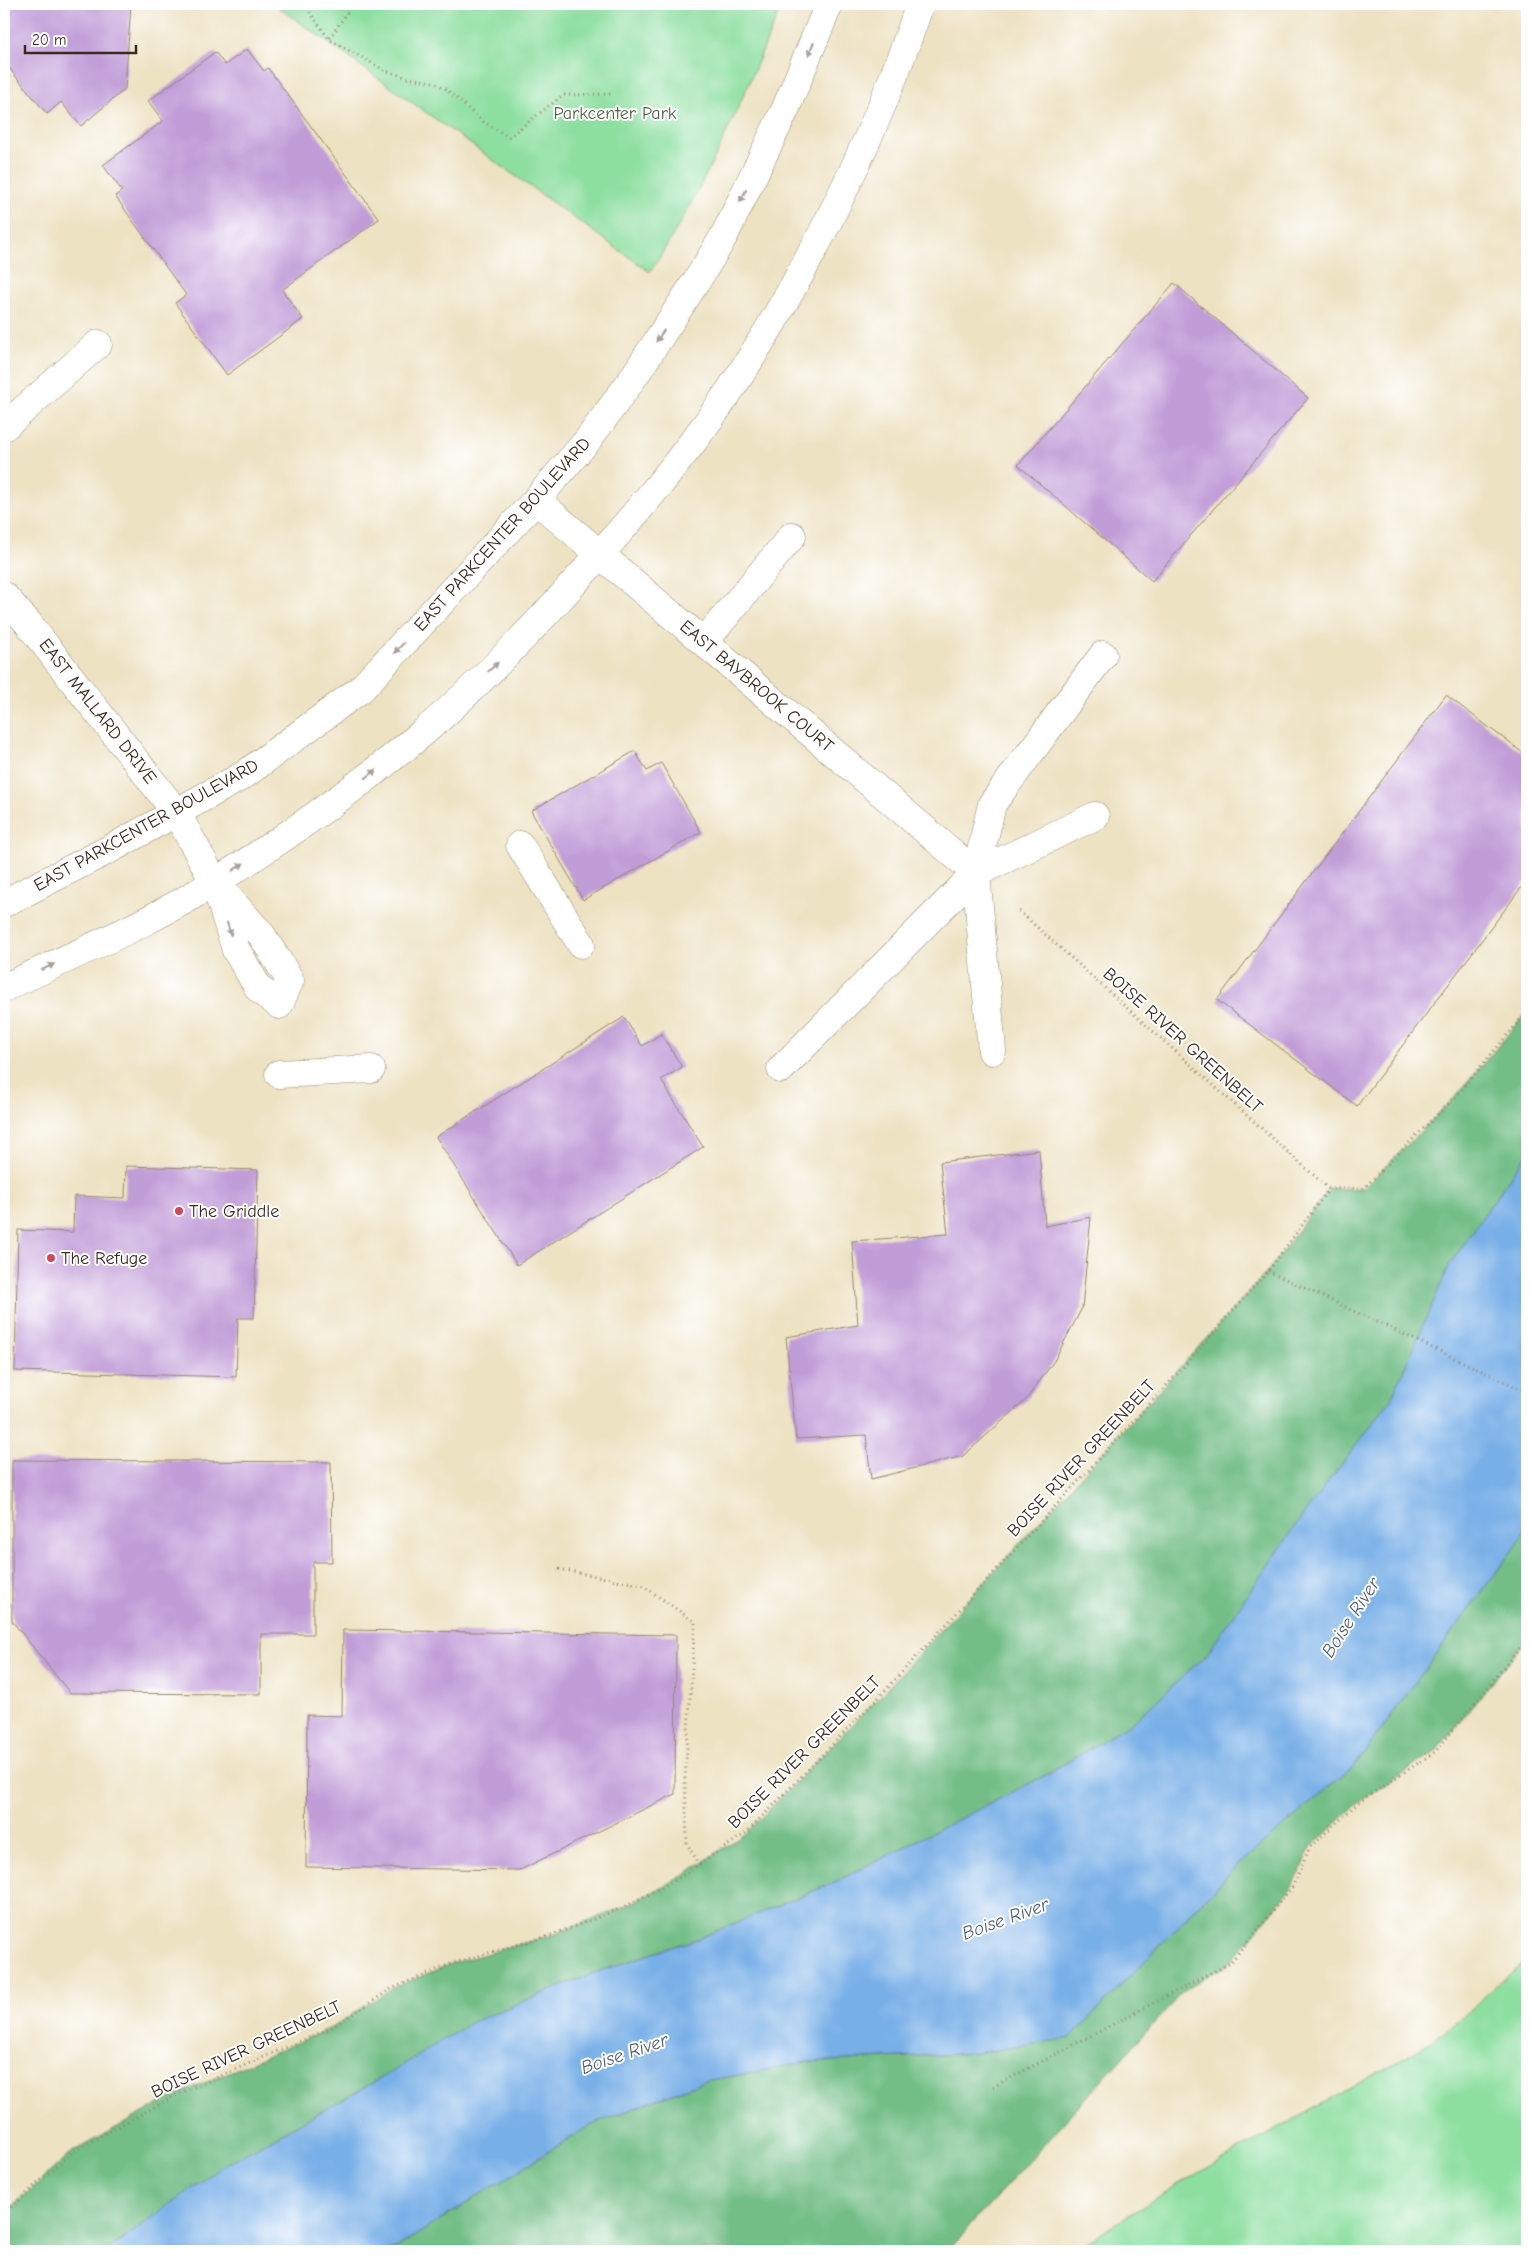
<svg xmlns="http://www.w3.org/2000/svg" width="1531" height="2255" font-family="'Comic Neue',sans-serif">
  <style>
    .green { fill: #8ddfa0; stroke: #64845f }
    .forest { fill: #72be86; stroke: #567452 }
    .water { fill: #77afe7; stroke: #596c82 }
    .building { fill: #c19dd8 }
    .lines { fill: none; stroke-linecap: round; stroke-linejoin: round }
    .minor-casing { stroke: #948670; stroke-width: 29 }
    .major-casing { stroke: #948670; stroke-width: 29 }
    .path { stroke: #948670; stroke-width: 3; stroke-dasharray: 1 4; stroke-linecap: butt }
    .minor { stroke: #fff; stroke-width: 28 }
    .major { stroke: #fff; stroke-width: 28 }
    .oneway { fill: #a79f9a }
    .poi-dot { fill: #d1495b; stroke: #fff; stroke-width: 2 }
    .labels { text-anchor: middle; stroke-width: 4; stroke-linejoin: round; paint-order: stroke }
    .park-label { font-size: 18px; fill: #546045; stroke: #fff }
    .street-label { font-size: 18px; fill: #3b2a1e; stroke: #fff }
    .poi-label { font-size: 18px; fill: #3b2a1e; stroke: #fff; text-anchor: start }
    .water-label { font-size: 19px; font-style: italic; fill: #535f6e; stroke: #fff }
  </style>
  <rect width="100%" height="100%" fill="#fff"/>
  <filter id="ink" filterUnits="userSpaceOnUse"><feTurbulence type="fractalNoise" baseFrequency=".02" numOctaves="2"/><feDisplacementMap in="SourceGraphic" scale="10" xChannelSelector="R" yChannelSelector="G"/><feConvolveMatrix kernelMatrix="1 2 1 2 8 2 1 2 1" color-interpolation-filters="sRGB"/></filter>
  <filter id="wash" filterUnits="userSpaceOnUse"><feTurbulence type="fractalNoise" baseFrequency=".0096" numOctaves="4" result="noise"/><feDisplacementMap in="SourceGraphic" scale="20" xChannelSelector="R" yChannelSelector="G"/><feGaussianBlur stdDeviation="1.12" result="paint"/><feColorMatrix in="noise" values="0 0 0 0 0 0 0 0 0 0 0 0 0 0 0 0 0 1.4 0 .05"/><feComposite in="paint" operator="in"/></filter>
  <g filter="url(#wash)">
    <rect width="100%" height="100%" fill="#ede2c2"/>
    <path class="green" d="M274,4H782C744,97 705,188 650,272Z
      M1527,1959V2251H1073L1177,2185L1434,2041Z"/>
    <path class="forest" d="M1527,1012V1153L1450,1264L1390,1401L1300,1519L1207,1654L1136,1720L1050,1773L835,1882L697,1939L599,1971L472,2022L385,2076L221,2167L107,2251H4V2214L72,2152L174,2096L331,2028L391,1989L450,1964L552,1935L624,1907L679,1878L746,1833L882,1694L1268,1271L1329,1189L1364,1188L1456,1096Z
      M1527,1530V1639L1435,1752L1359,1802L1311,1847L1292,1887L1230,1963L1186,1988L947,2251H391L589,2126L701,2082L808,2062L977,2053L1070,2038L1236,1867L1355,1765Z"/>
    <path class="water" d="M1527,1153V1530L1355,1765L1236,1867L1070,2038L977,2053L808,2062L701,2082L589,2126L391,2251H107L221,2167L385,2076L472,2022L599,1971L697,1939L835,1882L1050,1773L1136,1720L1207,1654L1300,1519L1390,1401L1450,1264Z"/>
    <g id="blocks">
      <path class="building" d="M4,4H131L125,89L81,126L61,102L47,114L4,62Z
        M337,4H350L346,10Z
        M247,49L264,71L268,68L379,219L282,290L303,319L227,375L175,303L186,295L115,196L122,191L103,165L163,121L148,101L215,52L225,65Z
        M1174,283L1308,398L1152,581L1018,465Z
        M1446,695L1527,756V880L1357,1106L1217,1000Z
        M635,751L647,771L661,763L701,832L583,900L531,811Z
        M624,1017L642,1046L661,1034L682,1067L661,1080L703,1147L517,1265L436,1137Z
        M1039,1150L1045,1226L1091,1217L1082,1308L1054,1361L1026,1400L963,1456L871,1479L866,1435L796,1439L786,1337L858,1325L852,1241L948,1234L940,1162Z
        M126,1166L258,1170L254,1318H238L236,1377L15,1371L18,1230L73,1232L74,1196L125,1198Z
        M12,1460L331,1462L332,1562H313V1634H261V1694L70,1693L12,1621Z
        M343,1630L676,1635L675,1794L520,1870L306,1867L307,1715L342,1716Z"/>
    </g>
  </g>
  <g filter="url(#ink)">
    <use href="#blocks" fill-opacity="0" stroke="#948670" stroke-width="1"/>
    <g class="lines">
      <defs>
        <path id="minor" d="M4,427L98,344
          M536,500L976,873
          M4,596L28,623L176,812L215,883L236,950L259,989L279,1005L290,980L261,934L215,883
          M704,642L792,536
          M520,845L581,944
          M992,1051L976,873L992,804L1103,655
          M781,1069L976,873L1095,816
          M279,1074L371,1069"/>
        <path id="major" d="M4,903L112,848L244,775L361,689L536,500L587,441L631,381L701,274L724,236L785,110L829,4
          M4,988C74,954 149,924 215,882C286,838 355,789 419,736C470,693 518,644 563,595C630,522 696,445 749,361C819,249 878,129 920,4"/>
      </defs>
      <use href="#minor" class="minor-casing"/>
      <use href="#major" class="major-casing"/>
      <path class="path" d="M304,4L329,39
        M353,4L329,39L384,70L408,78L433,82L446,89L482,121L509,137L563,95L612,94
        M1019,911L1329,1189L1364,1188L1456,1096L1527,1012
        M1268,1271L1527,1392
        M559,1569L642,1585L695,1622L685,1778L687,1844L700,1865
        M993,2087L1230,1963L1292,1887L1310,1847L1359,1802L1435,1752L1527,1639
        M4,2214L72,2152L174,2096L331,2028L391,1989L450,1964L552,1935L624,1907L679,1878L746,1833L882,1694L1179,1372L1268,1271L1329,1189"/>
      <use href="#minor" class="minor"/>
      <use href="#major" class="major"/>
    </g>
    <defs><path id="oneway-solid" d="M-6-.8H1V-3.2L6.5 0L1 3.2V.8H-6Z" transform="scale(1.25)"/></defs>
    <g class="oneway">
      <use href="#oneway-solid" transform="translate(811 49) rotate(113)"/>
      <use href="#oneway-solid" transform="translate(743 196) rotate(116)"/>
      <use href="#oneway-solid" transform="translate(660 336) rotate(124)"/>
      <use href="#oneway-solid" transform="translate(399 648) rotate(133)"/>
      <use href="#oneway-solid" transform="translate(493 667) rotate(-43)"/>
      <use href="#oneway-solid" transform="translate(371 774) rotate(-38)"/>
      <use href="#oneway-solid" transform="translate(238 867) rotate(-34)"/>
      <use href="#oneway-solid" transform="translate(229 929) rotate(73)"/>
      <use href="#oneway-solid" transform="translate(48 967) rotate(-25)"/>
    </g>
  </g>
  <g class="poi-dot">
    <circle cx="179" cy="1211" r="5"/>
    <circle cx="51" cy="1258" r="5"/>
  </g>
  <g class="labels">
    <g class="park-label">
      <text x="615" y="119">Parkcenter Park</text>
    </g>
    <g class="street-label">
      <text transform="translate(502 534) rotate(-48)" y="6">EAST PARKCENTER BOULEVARD</text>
      <text transform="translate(757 686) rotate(40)" y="6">EAST BAYBROOK COURT</text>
      <text transform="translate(98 711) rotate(52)" y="6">EAST MALLARD DRIVE</text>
      <text transform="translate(146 825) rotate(-29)" y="6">EAST PARKCENTER BOULEVARD</text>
      <text transform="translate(1183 1040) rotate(42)" y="6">BOISE RIVER GREENBELT</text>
      <text transform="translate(1081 1458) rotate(-47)" y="6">BOISE RIVER GREENBELT</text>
      <text transform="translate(804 1752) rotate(-45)" y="6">BOISE RIVER GREENBELT</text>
      <text transform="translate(246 2049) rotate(-25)" y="6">BOISE RIVER GREENBELT</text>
    </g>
    <g class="poi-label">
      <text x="189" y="1217">The Griddle</text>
      <text x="61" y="1264">The Refuge</text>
    </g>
    <g class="water-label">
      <text transform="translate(1350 1617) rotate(-57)" y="7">Boise River</text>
      <text transform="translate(1005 1918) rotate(-20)" y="7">Boise River</text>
      <text transform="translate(624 2053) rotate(-19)" y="7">Boise River</text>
    </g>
  </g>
  <rect width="1531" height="2255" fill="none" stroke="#fff" stroke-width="20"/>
  <path d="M25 45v8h111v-8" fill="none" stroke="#3b2a1e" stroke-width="2.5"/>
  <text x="32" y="45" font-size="15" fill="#3b2a1e" stroke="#ffffff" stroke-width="4" paint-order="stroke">20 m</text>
</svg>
